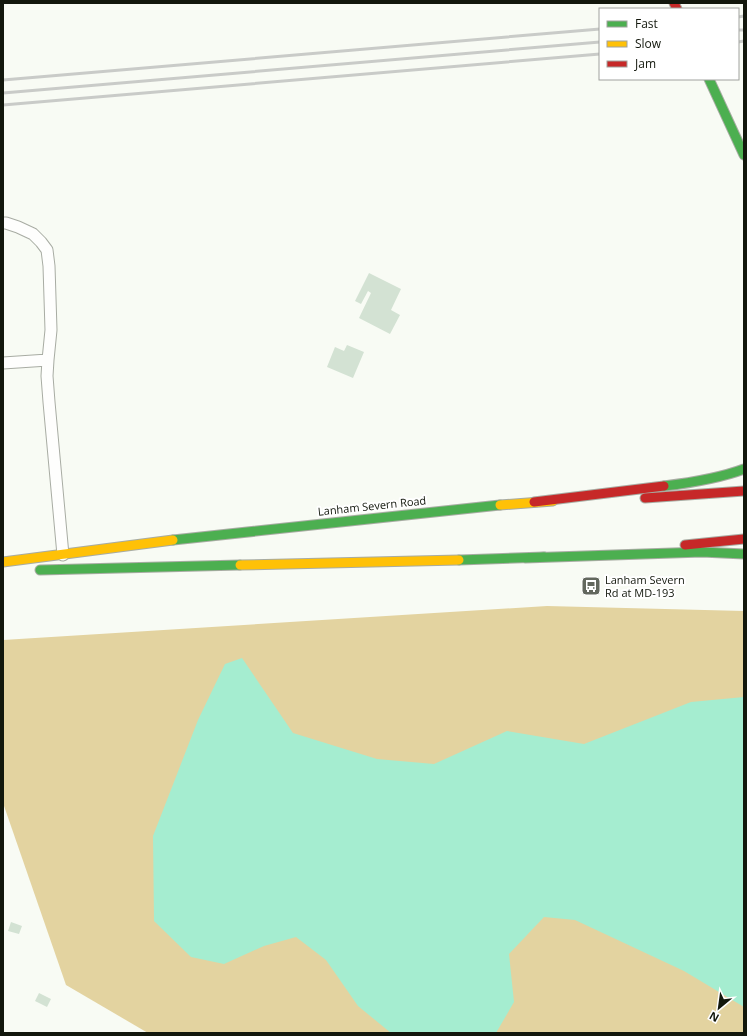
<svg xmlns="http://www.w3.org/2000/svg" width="747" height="1036" font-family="'Open Sans',sans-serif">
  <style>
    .forest { fill: #e3d3a0 }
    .water { fill: #a5edd0 }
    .building { fill: #d3e2d3 }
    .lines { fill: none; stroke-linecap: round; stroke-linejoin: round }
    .lane-casing { stroke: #a8aca3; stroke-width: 13 }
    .fast-casing { stroke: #a8aca3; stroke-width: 11 }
    .slow-casing { stroke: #a8aca3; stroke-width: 11 }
    .jam-casing { stroke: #a8aca3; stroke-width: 11 }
    .lane { stroke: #fefefd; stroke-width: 11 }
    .fast { stroke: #4caf50; stroke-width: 9 }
    .slow { stroke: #ffc107; stroke-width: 9 }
    .jam { stroke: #c62828; stroke-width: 9 }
    .rail { stroke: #c9cbc8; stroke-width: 3 }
    .labels { text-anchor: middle; stroke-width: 4; stroke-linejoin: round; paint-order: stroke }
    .street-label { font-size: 11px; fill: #12170c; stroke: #fff }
    .poi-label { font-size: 11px; fill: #12170c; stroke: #fff; text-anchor: start }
  </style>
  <rect width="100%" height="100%" fill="#f8fbf4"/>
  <path class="forest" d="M547,606L744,611V1033H148L66,985L3,803V640Z"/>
  <path class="water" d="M242,658L293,733L377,759L434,764L507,731L584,744L691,702L744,697V1007L684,971L575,920L544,917L509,954L514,1002L496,1033H391L358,1006L326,960L296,937L264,946L224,964L191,957L154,921L153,836L198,720L225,664Z"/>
  <path class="building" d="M369,273L401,289L391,310L400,315L390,334L359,318L371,293L368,291L361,304L355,301Z
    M347,345L364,352L353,378L327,367L335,347L344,351Z
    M11,922L22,926L19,934L8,931Z
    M39,993L51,999L47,1007L35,1001Z"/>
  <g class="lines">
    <defs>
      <path id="lane" d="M3,223H6L18,227L33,234L41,242L47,250L49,266L51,330L48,360L47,376L49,402L63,555
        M3,363L48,360"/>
      <path id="fast" d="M709,79L744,155
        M664,486C689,483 720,478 744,469
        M173,540L500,505
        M525,558L702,552L744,554
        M459,560L544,557
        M40,570L240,565"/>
      <path id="slow" d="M500,505L553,501
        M3,562L173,540
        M240,565L459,560"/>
      <path id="jam" d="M674,3L677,9
        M645,498L744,491
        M534,502L664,486
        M685,545L744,539"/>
    </defs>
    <use href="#lane" class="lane-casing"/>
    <use href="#fast" class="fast-casing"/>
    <use href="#slow" class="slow-casing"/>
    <use href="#jam" class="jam-casing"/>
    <use href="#lane" class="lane"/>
    <use href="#fast" class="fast"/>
    <use href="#slow" class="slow"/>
    <use href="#jam" class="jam"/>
    <path class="rail" d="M738,17L744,16
      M738,30H744
      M738,42L744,41
      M3,80L600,29
      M3,93L600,42
      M3,105L600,54"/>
  </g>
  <defs>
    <symbol id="bus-square" viewBox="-11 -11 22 22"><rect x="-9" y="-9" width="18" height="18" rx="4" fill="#62675d" stroke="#fff"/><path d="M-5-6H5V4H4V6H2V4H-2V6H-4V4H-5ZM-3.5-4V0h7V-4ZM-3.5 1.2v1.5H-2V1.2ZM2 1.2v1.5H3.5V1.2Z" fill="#fff"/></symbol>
  </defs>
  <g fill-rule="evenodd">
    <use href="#bus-square" x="580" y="575" width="22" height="22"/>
  </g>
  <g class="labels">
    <g class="street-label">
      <text transform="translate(372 506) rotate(-6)" y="4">Lanham Severn Road</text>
    </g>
    <g class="poi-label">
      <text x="605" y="584">Lanham Severn<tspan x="605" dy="13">Rd at MD-193</tspan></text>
    </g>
  </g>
  <rect width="747" height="1036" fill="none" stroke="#12170c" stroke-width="8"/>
  <rect x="599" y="8" width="140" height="72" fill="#ffffff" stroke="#a0a29e"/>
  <rect x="607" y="21" width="20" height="6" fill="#4caf50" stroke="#a0a29e"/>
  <text x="635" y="28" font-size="12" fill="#12170c">Fast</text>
  <rect x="607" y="41" width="20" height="6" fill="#ffc107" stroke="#a0a29e"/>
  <text x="635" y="48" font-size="12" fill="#12170c">Slow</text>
  <rect x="607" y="61" width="20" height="6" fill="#c62828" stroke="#a0a29e"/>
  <text x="635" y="68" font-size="12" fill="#12170c">Jam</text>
  <g transform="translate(719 1008) rotate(209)" stroke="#ffffff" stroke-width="3" paint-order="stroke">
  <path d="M0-3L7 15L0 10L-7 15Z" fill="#12170c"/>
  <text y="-6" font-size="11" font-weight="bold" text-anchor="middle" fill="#12170c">N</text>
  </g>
</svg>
